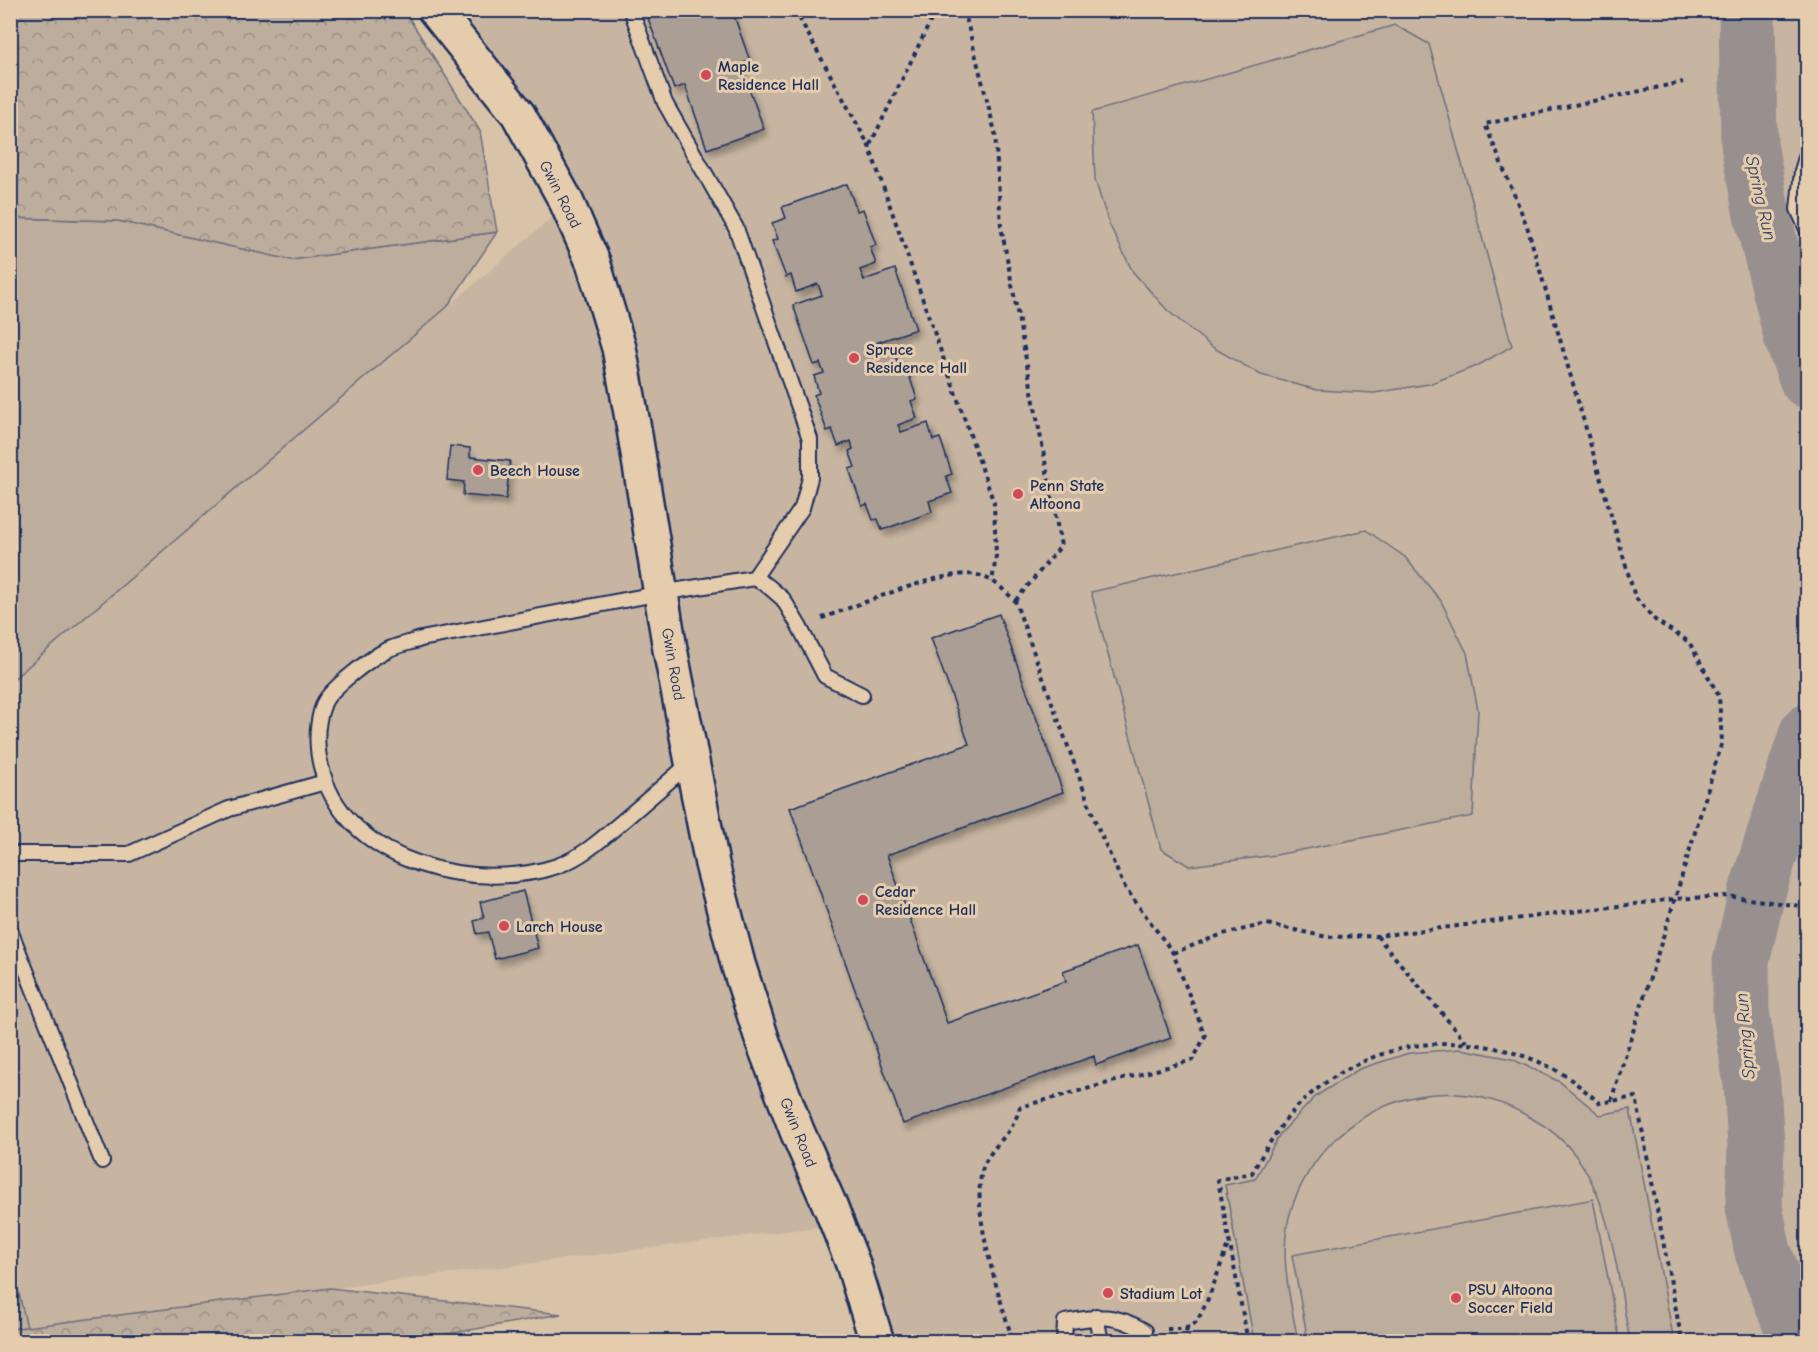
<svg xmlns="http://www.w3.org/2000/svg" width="1818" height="1352" font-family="'Comic Neue',sans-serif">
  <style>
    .built { fill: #c7b5a1 }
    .green { fill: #bdad9d; stroke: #6c6e7e; stroke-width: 1.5 }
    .forest { fill: url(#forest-crowns); stroke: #6c6e7e; stroke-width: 1.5 }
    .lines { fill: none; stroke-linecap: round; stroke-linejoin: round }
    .river { stroke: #98908f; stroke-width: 57 }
    .building { fill: #aa9e95; stroke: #1b2f5e; stroke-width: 1.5; filter: url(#shadow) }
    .lane-casing { stroke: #1b2f5e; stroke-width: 18 }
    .secondary-casing { stroke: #1b2f5e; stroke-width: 38 }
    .path { stroke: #1b2f5e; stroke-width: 4; stroke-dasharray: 4.5 4.5; stroke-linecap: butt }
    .lane { stroke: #e5ccad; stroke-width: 14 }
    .secondary { stroke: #e5ccad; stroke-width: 33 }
    .poi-dot { fill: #d1495b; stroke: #e5ccad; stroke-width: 2 }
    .labels { text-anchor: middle; stroke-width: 6; stroke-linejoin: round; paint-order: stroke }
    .poi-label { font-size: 16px; font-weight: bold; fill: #1b2f5e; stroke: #e5ccad; text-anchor: start }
    .street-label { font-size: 16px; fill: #1b2f5e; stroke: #e5ccad }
    .water-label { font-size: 18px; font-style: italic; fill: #2e3e65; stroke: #e5ccad }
  </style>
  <defs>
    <pattern id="forest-crowns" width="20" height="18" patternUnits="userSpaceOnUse" patternTransform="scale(1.5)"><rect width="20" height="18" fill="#bdad9d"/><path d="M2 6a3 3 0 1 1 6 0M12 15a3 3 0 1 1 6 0" fill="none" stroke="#998d83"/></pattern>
    <filter id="shadow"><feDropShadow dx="3.5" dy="6" stdDeviation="3" flood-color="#0004"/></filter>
  </defs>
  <rect width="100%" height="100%" fill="#d9c3a8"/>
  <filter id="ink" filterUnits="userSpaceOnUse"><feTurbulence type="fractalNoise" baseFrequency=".0167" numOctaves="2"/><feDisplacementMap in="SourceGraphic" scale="12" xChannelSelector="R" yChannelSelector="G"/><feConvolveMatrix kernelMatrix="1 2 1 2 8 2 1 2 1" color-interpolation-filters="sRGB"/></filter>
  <g filter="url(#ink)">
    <path class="built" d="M442,11H1807V1341H887L849,1223L27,1327L10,1260V681L576,197Z"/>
    <path class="green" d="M1395,25L1429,44L1512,346L1477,366L1429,384L1374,393L1317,390L1261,375L1212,347L1168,311L1133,272L1109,224L1095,180L1092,112Z
      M11,218L118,221L291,260L497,232L447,307L11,681Z
      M1366,530L1405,557L1441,601L1467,653L1478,710L1473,816L1276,855L1189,866L1161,849L1091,592Z
      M1461,1049L1512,1059L1560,1082L1600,1115L1630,1109L1674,1341H1630C1618,1281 1613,1206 1576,1156C1564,1140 1548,1127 1531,1118C1440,1062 1327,1107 1292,1207C1277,1251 1290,1298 1298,1341H1254L1225,1185L1255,1179L1280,1134L1316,1096L1359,1069L1409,1053Z
      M1593,1199L1620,1341H1308L1292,1255Z
      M11,1260L27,1327L11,1329Z"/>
    <path class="forest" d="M404,10L480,131L497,232L291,260L118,221L11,218V11Z
      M330,1288L561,1314L408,1341H11V1329Z"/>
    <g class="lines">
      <path class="river" d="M1747,10L1749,144L1761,210L1793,340L1808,380
        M1798,1342L1763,1252L1754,1207L1756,1146L1752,1084L1741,1011V961L1758,889L1808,732"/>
    </g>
    <path class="building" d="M645,10H732L750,61L740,64L764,129L707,149L685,85L674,89Z
      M847,184L857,211L863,209L876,245L870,247L876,264L860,270L864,280L895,269L916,329L873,344L876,354L892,349L899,365L905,363L917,399L911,401L917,418L898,425L901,432L928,423L933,440L940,438L952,474L946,476L952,493L929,501L932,512L882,530L878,519L873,520L867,504L862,506L849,469L855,467L849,451L853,449L851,441L838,446L832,429L827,431L814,395L819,393L814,376L824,373L820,363L814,365L793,305L822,295L818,284L796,292L791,275L786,277L772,241L778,239L772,223L786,218L782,207Z
      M450,446L470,448V457L510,461L506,499L463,495L464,482L447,480Z
      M999,614L1063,792L887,855L947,1023L1066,981L1063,971L1138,945L1171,1038L1096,1065L1094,1056L903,1124L790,808L969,744L931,638Z
      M523,891L538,948L495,959L488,932L477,934L474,921L484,918L480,902Z"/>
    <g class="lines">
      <defs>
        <path id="lane" d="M631,10L665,103L736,228L810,439V478L802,508L754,578
          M1808,151L1802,171L1798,209L1808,231
          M690,763C668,782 646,801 624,820C604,837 583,857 557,866C476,893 350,864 323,774C316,751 315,725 324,703C330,689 372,657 387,650C397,645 410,643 421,639L661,593L754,578L768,586L783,599L799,626L825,676L862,695
          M10,854H129L229,809L325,782
          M10,930L102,1161
          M1096,1316L1101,1342
          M1064,1342L1065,1322C1100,1316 1113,1313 1145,1331"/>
        <path id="secondary" d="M435,10L518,114L566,201L593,262L619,348L634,429L670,649L712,864L738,964L763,1042L797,1131L831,1208L853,1264L877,1342"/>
      </defs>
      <use href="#lane" class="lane-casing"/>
      <use href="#secondary" class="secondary-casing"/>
      <path class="path" d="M795,10L869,146L994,503L996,556L992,582
        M964,10L995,132L1001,226L1061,546L1015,601
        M870,145L936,10
        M822,618C857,606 944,568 977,575C994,579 1004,590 1015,601L1097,826L1124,886L1173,953L1205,1036L1193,1060L1020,1107C1012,1135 998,1139 986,1161C965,1199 1001,1300 1013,1342
        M1808,892L1806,960L1808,972
        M1377,936L1466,1042
        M1173,953L1223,934L1267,924L1327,937L1377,936L1675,899L1726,896L1808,907
        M1611,1101L1675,899L1722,742L1719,696L1689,642L1655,620L1635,597L1527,226L1485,124L1683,82
        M1186,1328L1189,1342
        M1167,1329C1175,1329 1187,1330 1194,1324C1205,1314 1223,1258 1229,1241
        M1248,1342L1218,1180L1252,1173C1268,1144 1286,1114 1312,1093C1382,1036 1472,1028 1552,1068C1570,1077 1585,1091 1600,1103L1636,1097L1682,1342"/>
      <use href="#lane" class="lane"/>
      <use href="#secondary" class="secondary"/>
    </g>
  </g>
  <g class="poi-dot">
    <circle cx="706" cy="75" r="6"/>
    <circle cx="854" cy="358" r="6"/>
    <circle cx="478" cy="470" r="6"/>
    <circle cx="1018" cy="494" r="6"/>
    <circle cx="863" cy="900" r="6"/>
    <circle cx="504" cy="926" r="6"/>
    <circle cx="1108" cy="1293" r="6"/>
    <circle cx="1456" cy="1298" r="6"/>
  </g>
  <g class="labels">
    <g class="poi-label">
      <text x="718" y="72">Maple<tspan x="718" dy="18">Residence Hall</tspan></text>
      <text x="866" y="355">Spruce<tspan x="866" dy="18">Residence Hall</tspan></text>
      <text x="490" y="476">Beech House</text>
      <text x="1030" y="491">Penn State<tspan x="1030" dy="18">Altoona</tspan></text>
      <text x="875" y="897">Cedar<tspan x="875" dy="18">Residence Hall</tspan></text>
      <text x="516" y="932">Larch House</text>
      <text x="1468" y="1295">PSU Altoona<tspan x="1468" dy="18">Soccer Field</tspan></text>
      <text x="1120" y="1299">Stadium Lot</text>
    </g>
    <g class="street-label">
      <text transform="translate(561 194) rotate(63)" y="6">Gwin Road</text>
      <text transform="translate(674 664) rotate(80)" y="6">Gwin Road</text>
      <text transform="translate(799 1132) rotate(68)" y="6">Gwin Road</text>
    </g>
    <g class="water-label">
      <text transform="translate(1761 198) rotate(77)" y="6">Spring Run</text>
      <text transform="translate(1745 1036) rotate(-95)" y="6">Spring Run</text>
    </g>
  </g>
  <rect width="1818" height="1352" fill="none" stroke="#e5ccad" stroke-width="36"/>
  <rect x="18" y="18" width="1782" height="1316" fill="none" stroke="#1b2f5e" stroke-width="2" filter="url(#ink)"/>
</svg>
